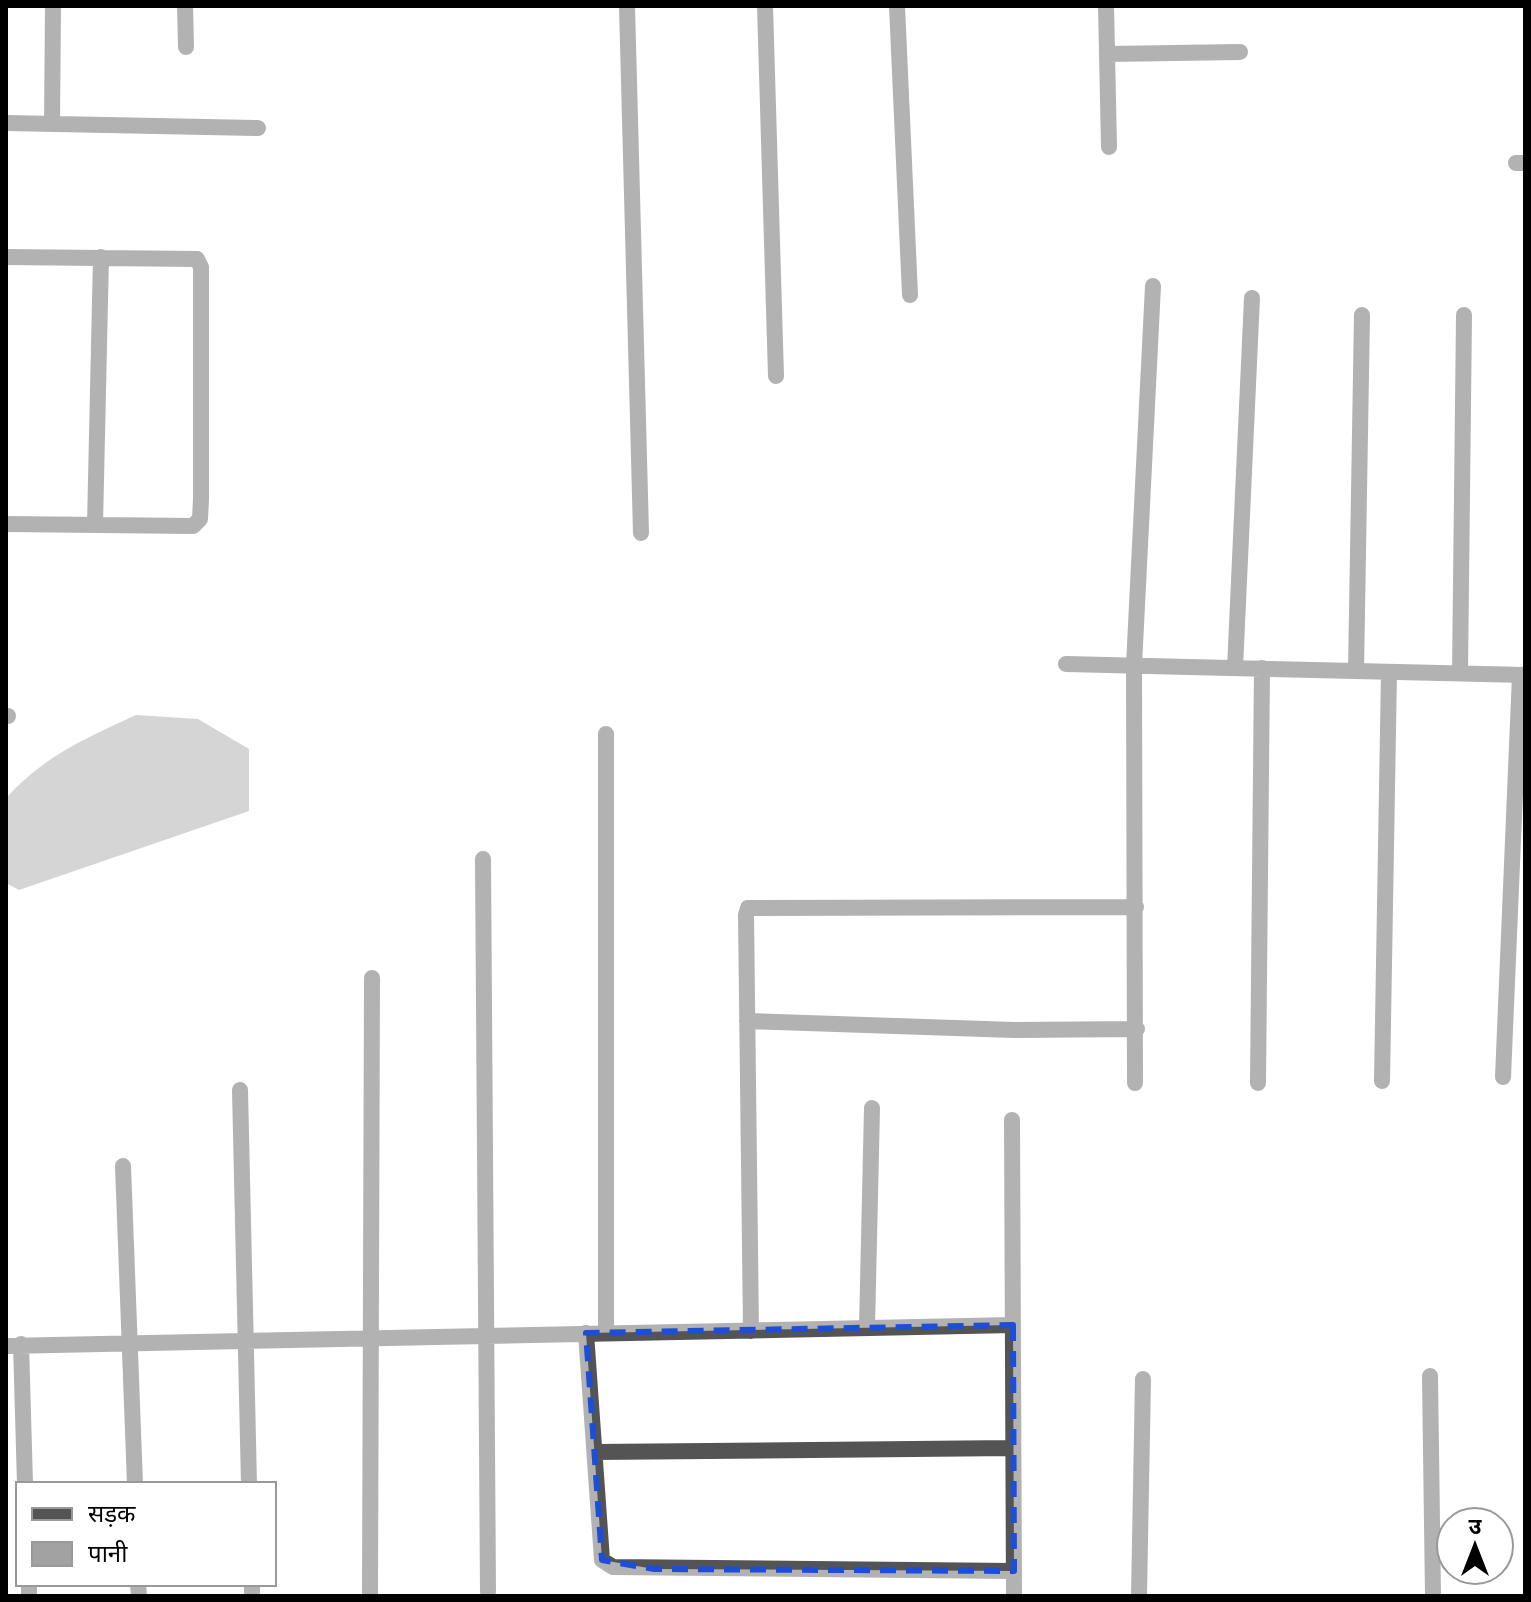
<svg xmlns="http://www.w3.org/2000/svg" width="1531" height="1602" font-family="Figtree,'Noto Sans Devanagari',sans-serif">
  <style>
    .water { fill: #a2a2a2 }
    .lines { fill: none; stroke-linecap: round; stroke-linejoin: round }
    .minor { stroke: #545454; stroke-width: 16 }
    .marked { fill: none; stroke: #1d4ed8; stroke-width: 6; stroke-dasharray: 16 10; stroke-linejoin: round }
  </style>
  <rect width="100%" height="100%" fill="#fff"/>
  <path class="water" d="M136,715L198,719L249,749V811L19,890L6,883V798C46,755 84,739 136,715Z"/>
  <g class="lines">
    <path class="minor" d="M185,6L186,47
      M627,6L641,533
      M765,6L776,376
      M897,6L910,295
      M1106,6L1109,147
      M1108,54L1240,52
      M6,123L258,128
      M52,124L53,6
      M1516,163H1525
      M6,257L197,259L201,267V499L200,519L193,526L6,524
      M95,525L101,257
      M1066,664L1525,675
      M1235,668L1252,298
      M1356,671L1362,315
      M1460,673L1464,315
      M6,716H8
      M606,734V1333
      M483,859L488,1592
      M747,1021L1014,1030L1137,1029
      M1503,1077L1520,675
      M1382,1081L1389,672
      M1135,1083L1134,665L1153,286
      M1258,1083L1262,668
      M240,1090L249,1484
      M1012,1120L1014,1596
      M123,1166L135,1484
      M867,1328L872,1108
      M751,1331L746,915L748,908L1136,907
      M586,1333L602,1560L613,1567L1014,1571
      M21,1344L25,1484
      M6,1346L1013,1325
      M1430,1376L1433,1596
      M595,1452L1013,1448
      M29,1584V1596
      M138,1584L139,1596
      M252,1584V1592
      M370,1594L372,978
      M1139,1596L1143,1379"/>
  </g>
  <path d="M0 0H1531V1602H0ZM1013,1325L1014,1571L654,1569L602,1560L586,1333Z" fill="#fff" fill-opacity=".55" fill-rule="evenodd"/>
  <path class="marked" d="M1013,1325L1014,1571L654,1569L602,1560L586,1333Z"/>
  <rect width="1531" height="1602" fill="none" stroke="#000000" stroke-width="16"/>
  <rect x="16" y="1482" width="260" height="104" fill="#ffffff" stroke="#999999" stroke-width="2"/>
  <rect x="32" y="1508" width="40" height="12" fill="#545454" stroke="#999999" stroke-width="2"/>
  <text x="88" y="1522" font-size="24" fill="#000000">सड़क</text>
  <rect x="32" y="1542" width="40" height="24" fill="#a2a2a2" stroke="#999999" stroke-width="2"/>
  <text x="88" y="1562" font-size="24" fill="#000000">पानी</text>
  <g transform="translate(1475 1546)"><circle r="38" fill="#ffffff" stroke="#999999" stroke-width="2"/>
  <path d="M0-6L14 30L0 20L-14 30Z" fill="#000000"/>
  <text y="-12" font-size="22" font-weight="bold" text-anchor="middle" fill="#000000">उ</text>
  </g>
</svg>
